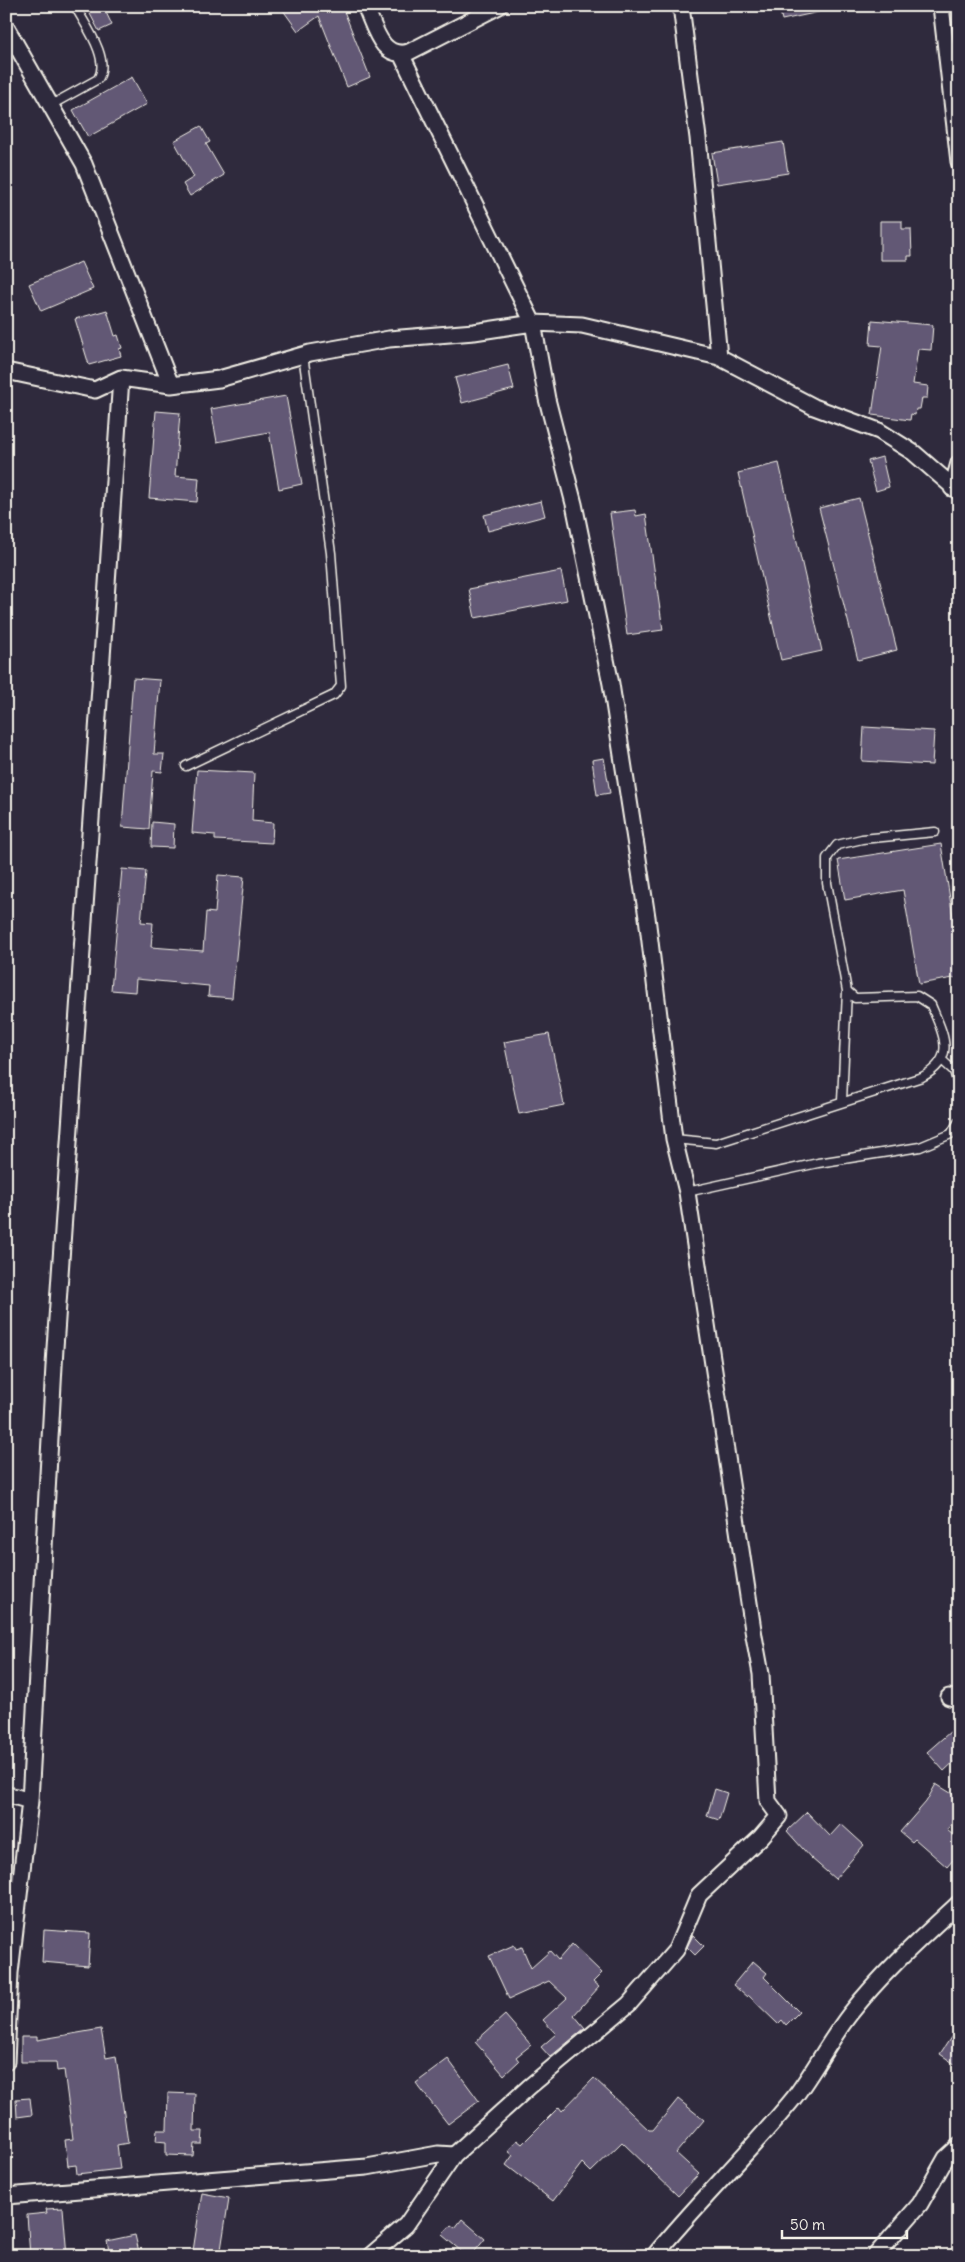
<svg xmlns="http://www.w3.org/2000/svg" width="965" height="2262" font-family="Delius,sans-serif">
  <style>
    .building { fill: #625875; stroke: #f4f1e8 }
    .lines { fill: none; stroke-linecap: round; stroke-linejoin: round }
    .service-casing { stroke: #f4f1e8; stroke-width: 11 }
    .minor-casing { stroke: #f4f1e8; stroke-width: 19 }
    .service { stroke: #2f2a3d; stroke-width: 8 }
    .minor { stroke: #2f2a3d; stroke-width: 15 }
  </style>
  <rect width="100%" height="100%" fill="#2f2a3d"/>
  <filter id="ink" filterUnits="userSpaceOnUse"><feTurbulence type="fractalNoise" baseFrequency=".02" numOctaves="2"/><feDisplacementMap in="SourceGraphic" scale="10" xChannelSelector="R" yChannelSelector="G"/><feConvolveMatrix kernelMatrix="1 2 1 2 8 2 1 2 1" color-interpolation-filters="sRGB"/></filter>
  <g filter="url(#ink)">
    <path class="building" d="M103,6L112,25L99,31L89,12Z
      M280,6H342L370,77L347,87L319,16L298,31Z
      M779,6H818L819,12L782,20Z
      M132,77L147,104L88,137L73,110Z
      M201,126L210,142L206,144L224,175L190,196L183,184L194,177L174,141Z
      M783,142L788,173L717,184L712,153Z
      M880,221H902V229H911L912,256H908V260H880Z
      M81,262L93,289L41,311L29,284Z
      M107,310L115,336L118,335L122,348L119,349L121,356L89,365L75,319Z
      M872,320L933,325L931,350L918,349L913,384L928,386L927,398H922L920,409H916L915,415L911,414L910,420L872,415L882,346L870,345Z
      M508,365L514,389L462,403L455,378Z
      M286,396L302,484L279,489L269,432L217,442L211,409Z
      M156,411L180,413L175,476L199,478L197,502L149,498Z
      M882,457L889,487L876,491L868,461Z
      M779,463L822,651L781,660L738,473Z
      M859,498L897,650L858,660L819,508Z
      M541,501L545,516L488,531L484,515Z
      M635,510L636,516L646,514L663,630L627,635L610,513Z
      M561,571L567,600L475,618L469,589Z
      M133,678L160,680L154,754H164L162,772L153,771L149,829L122,827Z
      M864,727L934,731L932,765L862,761Z
      M604,758L610,793L597,795L592,760Z
      M197,770L254,773L252,821L273,823L272,843L215,840V835L192,833Z
      M152,822L174,824L173,848L151,847Z
      M941,844L959,953V977L919,984L903,890L845,900L838,860Z
      M122,869L146,871L141,922L153,923L151,947L203,951L206,912L215,913L218,875L244,877L232,998L208,996L209,986L136,979L135,992L111,990Z
      M549,1034L564,1105L519,1114L504,1042Z
      M959,1724V1757L944,1771L927,1752Z
      M936,1784L959,1798V1812L947,1830L959,1840V1853L947,1867L915,1839L912,1842L900,1832L926,1802Z
      M715,1789L727,1793L719,1820L707,1816Z
      M807,1812L830,1836L841,1824L864,1845L835,1879L811,1858L787,1831Z
      M44,1930L90,1933L88,1966L42,1962Z
      M693,1935L704,1946L695,1955L687,1947Z
      M572,1944L602,1973L593,1982L599,1987L574,2015L585,2028L550,2057L541,2047L556,2034L543,2020L567,1998L549,1981L509,1999L489,1956L514,1945L516,1949L522,1947L531,1968L550,1951L558,1960Z
      M753,1961L767,1973L764,1977L799,2012L786,2025L782,2020L778,2024L748,1995L747,1997L733,1985Z
      M505,2015L531,2045L516,2057L519,2061L504,2075L475,2042Z
      M959,2025V2067L940,2054Z
      M101,2029L106,2058L116,2056L128,2143L117,2145L120,2169L77,2174L76,2165L68,2166L65,2140L73,2139L64,2070L57,2071L56,2062H21V2037H37V2040Z
      M448,2059L479,2101L448,2124L416,2083Z
      M594,2078L649,2130H653L678,2099L704,2120L676,2153L699,2174L678,2196L622,2142L591,2172L582,2163L553,2201L506,2165L513,2155L508,2151L517,2140L522,2144L559,2107L562,2111Z
      M168,2093L195,2094L194,2131H203L202,2144H194L193,2156L166,2155V2142L156,2141L157,2130H167Z
      M30,2098L32,2115L17,2117L16,2099Z
      M202,2193L229,2198L220,2256L193,2251Z
      M63,2208L67,2256H30L27,2215L47,2213L46,2209Z
      M462,2219L485,2239L471,2256H467L442,2235L451,2225L455,2228Z
      M135,2235L140,2256H110L107,2241Z"/>
    <g class="lines">
      <defs>
        <path id="service" d="M51,105L98,79C111,59 85,25 75,6
          M186,766L334,695L341,686L331,553L303,355
          M943,1061L954,1071L959,1087
          M842,1101L847,991
          M674,1139L716,1143L922,1077C957,1058 944,1036 931,1005L917,996L855,998L847,991L827,883V858L837,845L862,839L935,832
          M687,1192L818,1163L920,1147L951,1134L959,1121"/>
        <path id="minor" d="M365,6C375,27 381,60 409,52L499,6
          M681,6L698,138L719,357
          M941,6L959,162
          M6,27L84,164L171,385
          M6,371L95,390L121,378L171,385L219,379L310,353L389,339L474,332L533,323L582,325L719,357L814,407L879,431L914,453L959,492
          M952,488L959,463
          M949,1697L959,1699
          M6,1794L30,1801
          M6,2062L10,1973L30,1801L55,1348L121,378
          M6,2196L367,2167L438,2154L454,2155L529,2087L629,2004L676,1950L699,1895L761,1837L779,1816L768,1801L761,1674L754,1636L687,1192L674,1139L647,917L611,684L574,504L547,399L533,323L401,54
          M370,2256L406,2225L454,2155
          M654,2256C698,2202 749,2153 793,2099C814,2072 829,2041 850,2014C882,1973 921,1938 959,1903
          M875,2256L920,2204L946,2158L959,2146"/>
      </defs>
      <use href="#service" class="service-casing"/>
      <use href="#minor" class="minor-casing"/>
      <use href="#service" class="service"/>
      <use href="#minor" class="minor"/>
    </g>
  </g>
  <rect width="965" height="2262" fill="none" stroke="#2f2a3d" stroke-width="25"/>
  <rect x="12" y="12" width="940" height="2237" fill="none" stroke="#f4f1e8" stroke-width="2" filter="url(#ink)"/>
  <path d="M782 2230v8h125v-8" fill="none" stroke="#f4f1e8" stroke-width="2.5"/>
  <text x="790" y="2230" font-size="15" fill="#f4f1e8" stroke="#2f2a3d" stroke-width="4" paint-order="stroke">50 m</text>
</svg>
